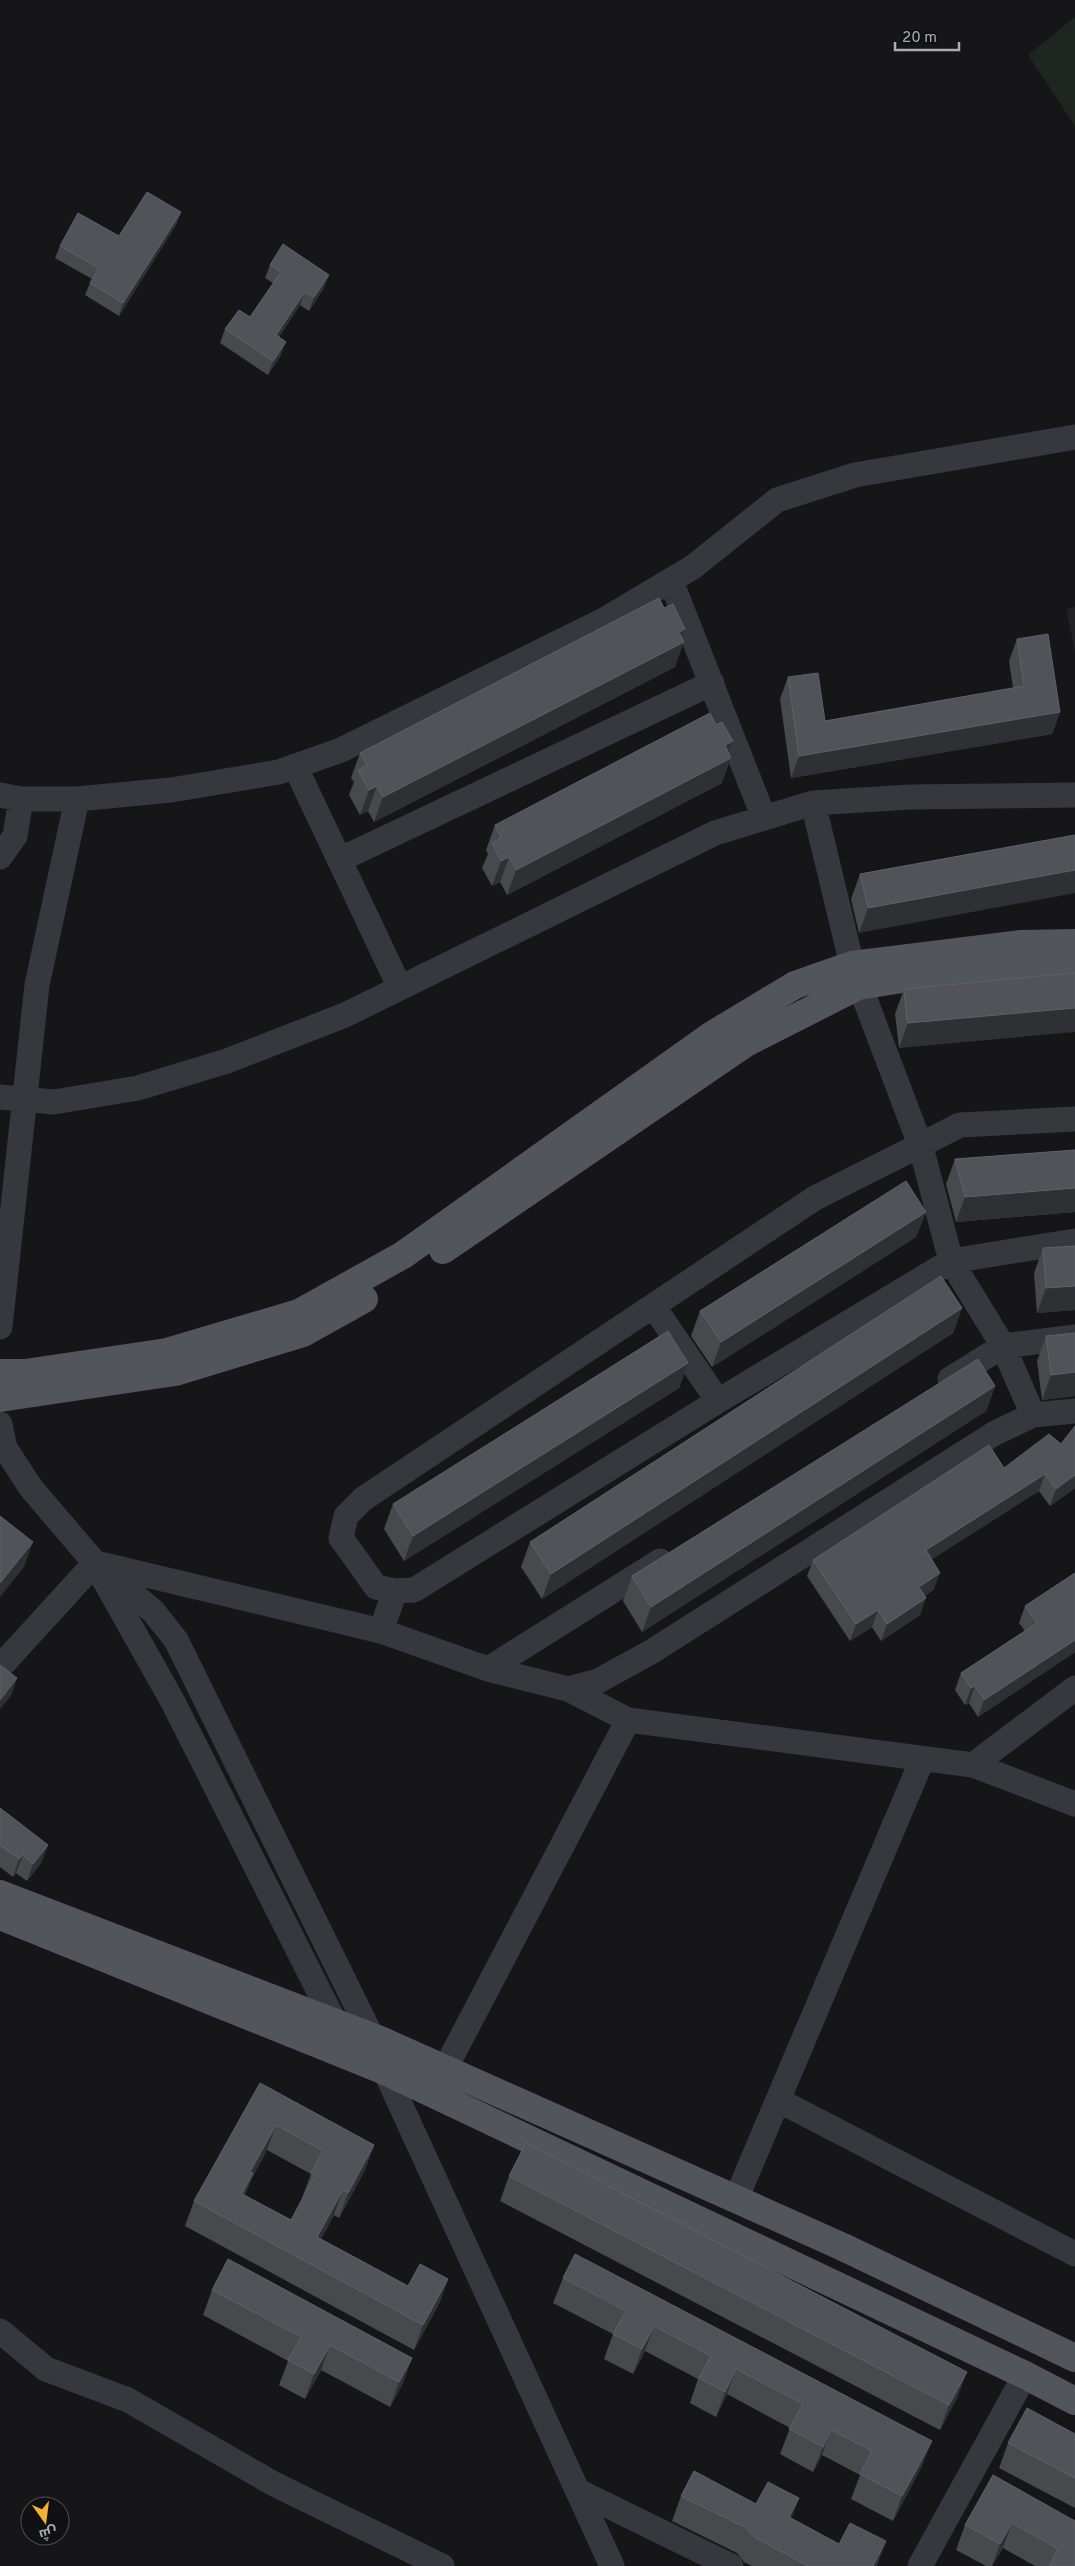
<svg xmlns="http://www.w3.org/2000/svg" width="1075" height="2566" font-family="Overpass,Cairo,sans-serif">
  <style>
    .built { fill: #222225 }
    .green { fill: #1e261f }
    .lines { fill: none; stroke-linecap: round; stroke-linejoin: round }
    .minor { stroke: #37383d; stroke-width: 25 }
    .major { stroke: #53555c; stroke-width: 28 }
    .wall { fill: #47494d; fill-rule: evenodd }
    .shaded-wall { fill: #2f3033 }
    .building { fill: #525359; stroke: #5f6168; fill-rule: evenodd }
  </style>
  <rect width="100%" height="100%" fill="#161618"/>
  <path class="built" d="M1075,607V652L1066,609Z"/>
  <path class="green" d="M1075,17V126L1028,55Z"/>
  <g class="lines">
    <path class="minor" d="M671,581L764,818
      M295,766L400,988
      M0,795L21,799H77L171,790L279,772L341,750L604,620L693,567L777,500L855,475L1075,437
      M813,803L852,965L921,1147L951,1261L1003,1346L1033,1415
      M0,857L15,836L21,799
      M339,860L712,683
      M0,1097L54,1102L138,1088L227,1061L345,1015L715,833L813,803L910,797L1075,795
      M1075,1119L960,1125L815,1198L363,1499L346,1516L341,1538L376,1587L395,1591L414,1590L718,1401L951,1261L1075,1241
      M654,1307L718,1401
      M0,1327L37,985L77,799
      M950,1379L1003,1346L1075,1337
      M0,1424L5,1448L31,1488L95,1563L153,1611L176,1640L372,2037L385,2071L612,2566
      M100,1564L381,1631L488,1669L568,1689L598,1681L651,1652L995,1433L1033,1415L1075,1411
      M101,1574L173,1702L335,2023L343,2031
      M381,1631L395,1591
      M0,1667L95,1563
      M488,1669L660,1561
      M568,1689L628,1720L973,1765L1075,1804
      M973,1765L1075,1688
      M445,2069L628,1720
      M778,2100L1075,2254
      M736,2199L922,1760
      M0,2331L46,2369L128,2400L274,2484L442,2566
      M578,2491L731,2566
      M920,2566L1025,2375"/>
    <path class="major" d="M443,1250L746,1043L858,986L952,971L1075,960
      M0,1373H25L167,1352L299,1313L403,1255L712,1035L795,985L852,965L1021,944L1075,943
      M0,1398L175,1372L303,1333L364,1299
      M0,1894L378,2039L843,2247L1075,2358
      M0,1916L385,2071L1025,2375L1075,2401"/>
  </g>
  <path class="wall" d="M181,212L176,225L119,316L85,295L90,283L92,279L55,258L60,246L119,236Z
    M270,265L324,288L309,311L300,305L279,337L281,355L268,375L220,343L225,329L250,317L273,283L265,278Z
    M664,608L685,629L682,638L675,667L374,822L368,811L360,815L349,795L354,782L351,778L360,753Z
    M1017,639L1060,712L1052,734L791,778L780,699L788,677L825,721L1013,688L1009,661Z
    M728,753L722,783L507,895L500,882L492,886L482,868L488,854L486,850L495,825Z
    M1075,835L859,933L851,899L860,874Z
    M1075,973L899,1048L895,1014L904,989Z
    M1075,1150V1212L956,1222L946,1184L955,1159Z
    M926,1212L916,1237L712,1367L691,1336L700,1311Z
    M1075,1246V1310L1037,1313L1034,1273L1043,1248Z
    M962,1308L953,1333L542,1599L521,1567L530,1542Z
    M1075,1333V1396L1042,1400L1037,1361L1046,1336Z
    M688,1363L679,1388L404,1561L384,1529L393,1504Z
    M995,1386L986,1411L642,1632L623,1601L632,1576Z
    M1075,1426V1489V1488L1050,1506L1039,1491L932,1559L934,1589L925,1596L920,1615L881,1641L872,1627L850,1641L807,1576L813,1560L1004,1468L1061,1444Z
    M1075,1573V1652L978,1717L969,1703L965,1705L955,1690L961,1673L1025,1631L1019,1623L1025,1606Z
    M0,1808L48,1845L41,1863L27,1881L16,1873L13,1877L0,1867Z
    M260,2083L374,2145L365,2170L339,2218L334,2215L321,2239L408,2286L448,2279L439,2304L414,2350L185,2226L194,2201ZM267,2150L311,2174L302,2198H303L291,2220L245,2195L251,2180Z
    M509,2176L958,2396L940,2430L500,2201Z
    M563,2278L922,2466L893,2521L851,2499L860,2475L822,2455L813,2472L780,2454L790,2428L727,2394L716,2417L690,2403L698,2379L645,2351L633,2374L604,2359L613,2334L553,2303Z
    M212,2290L412,2358L403,2383L390,2407L321,2370L305,2399L279,2385L288,2361L203,2315Z
    M1075,2434V2508L999,2468L1008,2443Z
    M993,2475L1075,2566H1035L1003,2548L992,2566H986L956,2550L965,2525Z
    M681,2496L756,2504L799,2498L791,2518L877,2566H752L744,2562L737,2553L672,2521Z"/>
  <path class="shaded-wall" d="M181,212L176,225L119,316L123,303Z
    M329,275L324,288L309,311L314,297Z
    M305,292L300,305L271,349L276,335Z
    M286,342L281,355L268,375L273,361Z
    M685,629L680,644L684,642L675,667L374,822L383,797Z
    M1060,712L1052,734L791,778L799,756Z
    M733,741L725,761L731,758L722,783L507,895L516,870L725,745Z
    M377,786L368,811L360,815L369,790Z
    M509,857L500,882L492,886L501,861Z
    M1075,870V893L859,933L868,908Z
    M1075,1008V1032L899,1048L908,1023Z
    M1075,1188V1212L956,1222L965,1197Z
    M926,1212L916,1237L712,1367L721,1342Z
    M1075,1286V1310L1037,1313L1046,1288Z
    M962,1308L953,1333L542,1599L551,1574Z
    M688,1363L679,1388L404,1561L413,1536Z
    M1075,1372V1396L1042,1400L1051,1375Z
    M995,1386L986,1411L642,1632L651,1607Z
    M1045,1474L1039,1491L920,1567L926,1550Z
    M1075,1475V1488L1050,1506L1056,1489Z
    M33,1542L24,1567L0,1597V1583Z
    M940,1573L934,1589L913,1604L919,1587Z
    M926,1598L920,1615L881,1641L887,1624Z
    M878,1610L872,1627L850,1641L856,1624Z
    M1075,1640V1652L978,1717L984,1700Z
    M17,1678L11,1696L0,1709V1700Z
    M975,1686L969,1703L965,1705L971,1688Z
    M48,1845L41,1863L27,1881L33,1864Z
    M23,1855L16,1873L13,1877L19,1859Z
    M276,2125L267,2150L251,2180L244,2198L242,2194L250,2172Z
    M374,2145L365,2170L339,2218L348,2193Z
    M343,2190L334,2215L308,2262L317,2237Z
    M448,2279L439,2304L414,2350L423,2325Z
    M654,2326L645,2351L633,2374L642,2349Z
    M330,2345L321,2370L305,2399L314,2374Z
    M412,2358L403,2383L390,2407L399,2382Z
    M736,2369L727,2394L716,2417L725,2392Z
    M967,2372L958,2396L940,2430L949,2405Z
    M831,2430L822,2455L813,2472L823,2447Z
    M932,2441L922,2466L893,2521L902,2496Z
    M799,2498L790,2523L789,2517Z
    M1012,2523L1003,2548L992,2566L1000,2544Z
    M886,2541L877,2566H873Z"/>
  <path class="building" d="M147,192L181,212L123,303L90,283L99,268L60,246L78,213L119,236Z
    M283,244L329,275L314,297L305,292L276,335L286,342L273,361L225,329L239,310L250,317L281,272L270,265Z
    M659,598L664,608L673,604L685,629L679,632L684,642L383,797L377,786L369,790L358,770L367,765L360,753Z
    M1048,634L1060,712L799,756L788,677L818,673L825,721L1024,686L1017,639Z
    M710,713L716,725L722,722L733,741L725,745L731,758L516,870L509,857L501,861L492,843L501,838L495,825Z
    M1075,835V870L868,908L860,874Z
    M1075,973V1008L908,1023L907,1021L904,989Z
    M1075,1150V1188L965,1197L955,1159Z
    M906,1181L926,1212L721,1342L700,1311Z
    M1075,1246V1286L1046,1288L1043,1248Z
    M941,1276L962,1308L551,1574L530,1542Z
    M668,1331L688,1363L413,1536L393,1504Z
    M1075,1333V1372L1051,1375L1046,1336Z
    M978,1359L995,1386L651,1607L632,1576Z
    M1075,1426V1475L1056,1489L1045,1474L926,1550L940,1573L919,1587L926,1598L887,1624L878,1610L856,1624L813,1560L989,1445L1004,1468L1049,1434L1061,1444Z
    M0,1516L33,1542L0,1583Z
    M1075,1573V1640L984,1700L975,1686L971,1688L961,1673L1037,1623L1025,1606Z
    M0,1665L17,1678L0,1700Z
    M0,1808L48,1845L33,1864L23,1855L19,1859L0,1845Z
    M260,2083L374,2145L348,2193L343,2190L317,2237L408,2286L420,2264L448,2279L423,2325L194,2201ZM276,2125L323,2151L311,2173L315,2175L291,2220L242,2194L253,2173L250,2172Z
    M526,2143L967,2372L949,2405L509,2176Z
    M575,2254L932,2441L902,2496L860,2474L872,2451L831,2430L823,2447L789,2429L803,2404L736,2369L725,2392L699,2378L711,2356L654,2326L642,2349L613,2334L626,2311L563,2278Z
    M228,2259L412,2358L399,2382L330,2345L314,2374L288,2360L301,2337L212,2290Z
    M1027,2408L1075,2434V2478L1008,2443Z
    M694,2471L756,2504L768,2482L799,2498L789,2517L839,2544L850,2523L886,2541L873,2566H808L754,2537L746,2528L681,2496Z
    M993,2475L1075,2521V2566H1049L1058,2549L1012,2523L1000,2544L965,2525Z"/>
  <g transform="translate(45 2521) rotate(166)"><circle r="24" fill="#111113" stroke="#4d4f55"/>
  <path d="M0-4L9 19L0 12L-9 19Z" fill="#f2b134"/>
  <text y="-8" font-size="14" font-weight="bold" text-anchor="middle" fill="#a8adb8">ش</text>
  </g>
  <path d="M895 42v8h64v-8" fill="none" stroke="#a8adb8" stroke-width="2.5"/>
  <text x="902" y="42" font-size="15" fill="#a8adb8" stroke="#111113" stroke-width="4" paint-order="stroke">20 m</text>
</svg>
